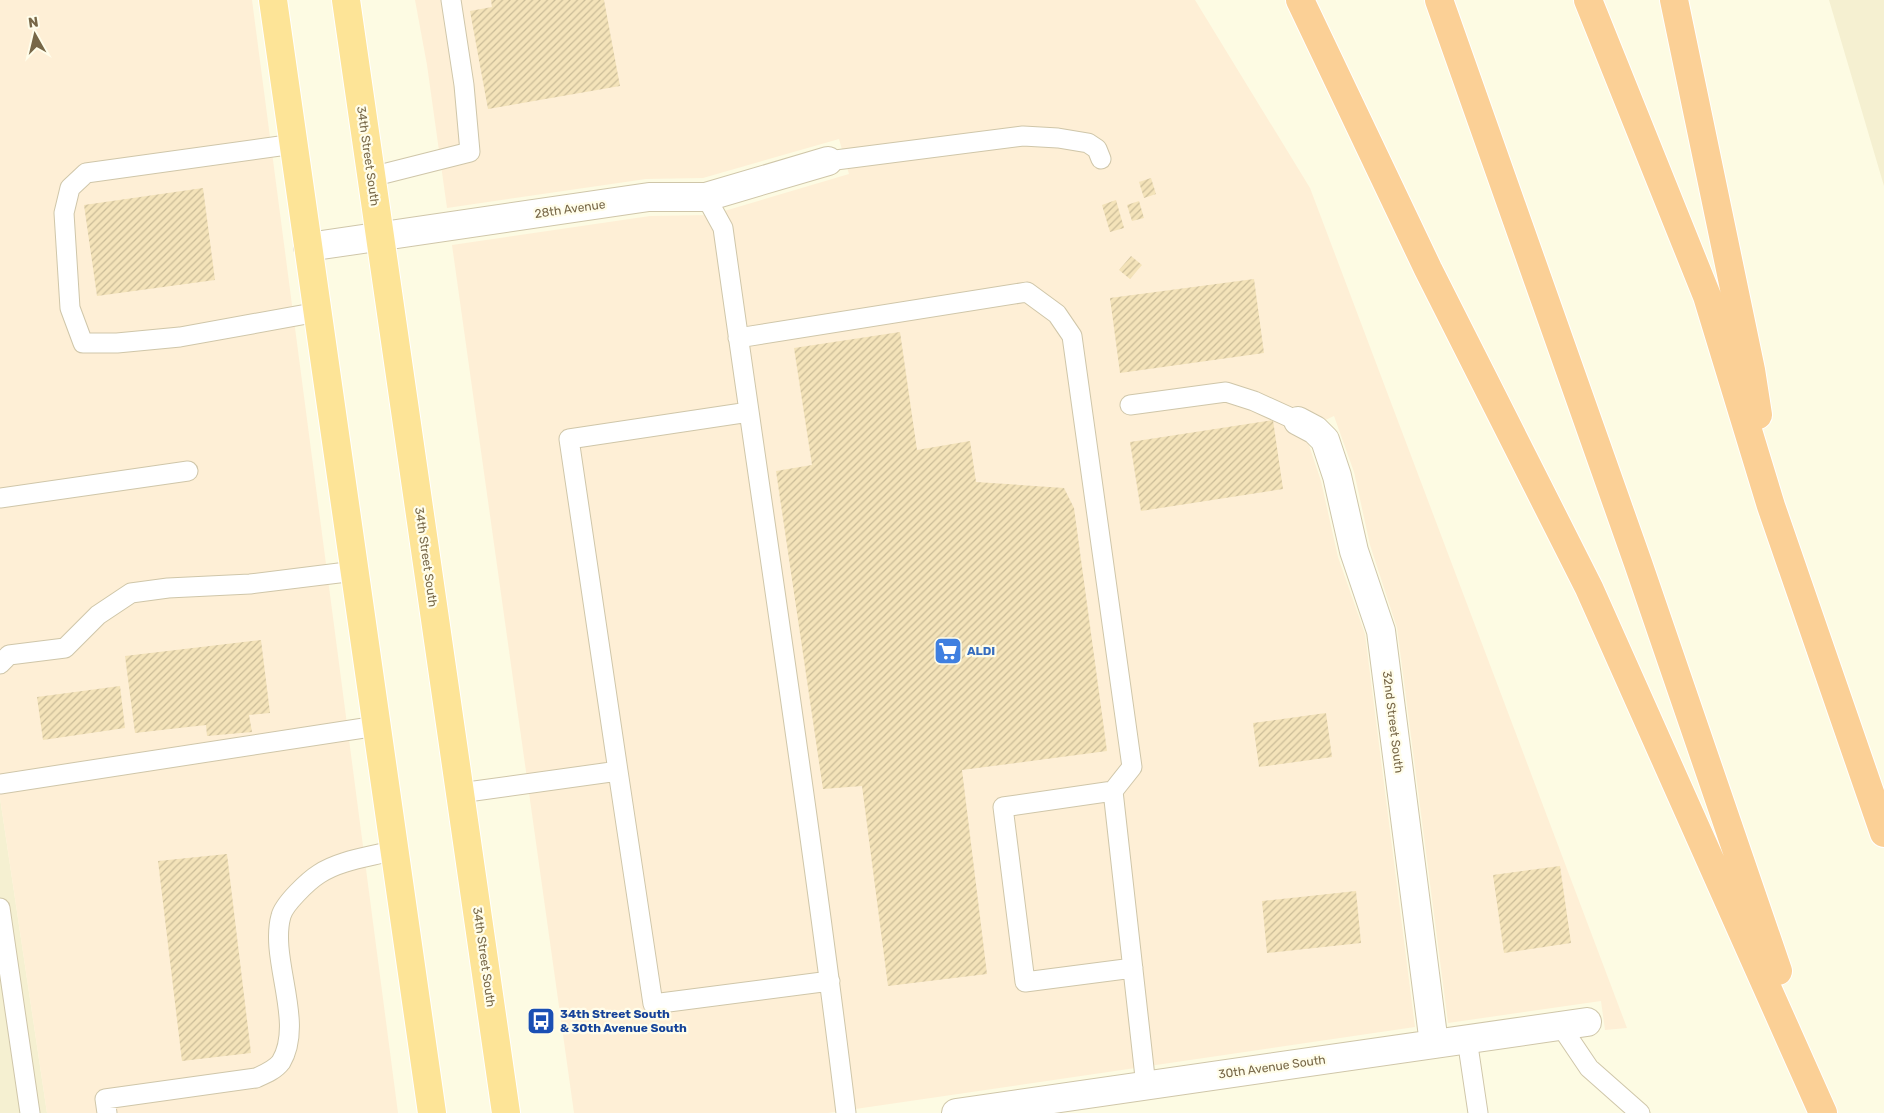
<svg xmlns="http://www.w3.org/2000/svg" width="1884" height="1113" font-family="Rubik,sans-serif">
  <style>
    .residential { fill: #f5f0d1 }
    .commercial { fill: #feefd6 }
    .building { fill: url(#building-hatch) }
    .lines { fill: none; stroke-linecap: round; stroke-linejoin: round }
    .service-casing { stroke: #cfc6a9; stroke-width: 21 }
    .minor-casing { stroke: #cfc6a9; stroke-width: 30 }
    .trunk-casing { stroke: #fff; stroke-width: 30 }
    .motorway-casing { stroke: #fff; stroke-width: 30 }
    .service { stroke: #fff; stroke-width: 19 }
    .minor { stroke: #fff; stroke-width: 28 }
    .trunk { stroke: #fde497; stroke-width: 28 }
    .motorway { stroke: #fbd096; stroke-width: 28 }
    .labels { text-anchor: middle; stroke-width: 4.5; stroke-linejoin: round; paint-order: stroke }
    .street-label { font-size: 12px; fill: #776747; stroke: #fffdea }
    .shop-label { font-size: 12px; font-weight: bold; fill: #366cbe; stroke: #fffdea; text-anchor: start }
    .transit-label { font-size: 12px; font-weight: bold; fill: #164399; stroke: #fffdea; text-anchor: start }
  </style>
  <defs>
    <pattern id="building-hatch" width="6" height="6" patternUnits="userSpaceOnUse" patternTransform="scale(1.25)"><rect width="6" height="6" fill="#f4e3b9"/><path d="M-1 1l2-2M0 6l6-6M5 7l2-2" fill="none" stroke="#cabc98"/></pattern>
  </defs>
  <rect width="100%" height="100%" fill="#fdfbe3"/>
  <path class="residential" d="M1829,0H1884V186Z
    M0,798L47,1113H0Z"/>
  <path class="commercial" d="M0,0H252L398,1113H47L0,798Z
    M415,0H1195L1310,188L1627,1028L1605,1030L1601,1001L1448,1023L1397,628L1370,545L1354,472L1334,416L1304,430L1321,481L1338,557L1365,634L1415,1027L828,1113H574L452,245L650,216L711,215L849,174L839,139L703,178L646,179L447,208L427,65Z"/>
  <path class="building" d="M491,0H604L620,86L488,109L470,11L492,7Z
    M1151,178L1156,194L1144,198L1139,182Z
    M203,188L215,280L97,296L84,205Z
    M1116,200L1124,228L1110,232L1102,205Z
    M1139,201L1144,218L1132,221L1127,205Z
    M1131,256L1142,265L1130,279L1119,270Z
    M1254,279L1264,353L1120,373L1110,298Z
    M900,332L917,450L970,441L976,482L1064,488L1074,508L1107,751L962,770L987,974L888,986L862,786L823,789L776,471L812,465L794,348Z
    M1273,420L1283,489L1141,511L1130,442Z
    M261,640L270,713L249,715L252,732L207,736L206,725L135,733L125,656Z
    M120,686L125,728L43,740L37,697Z
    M1326,713L1332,757L1259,767L1253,723Z
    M227,854L251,1053L182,1061L158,861Z
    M1560,866L1571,943L1504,953L1493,875Z
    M1356,891L1361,943L1267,953L1262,901Z"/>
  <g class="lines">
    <defs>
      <path id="service" d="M294,144L86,173L70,188L64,213L70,308L83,343H117L180,337L318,312
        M828,161L1023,136L1058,138L1088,143L1097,149L1101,159
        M371,177L470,152L464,85L451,0
        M706,197L723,228C764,523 810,817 846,1113
        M738,338L1027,292L1057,314L1072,336L1132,767L1113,791L1146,1086
        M1130,405L1226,392L1254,401L1298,421
        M0,498L188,471
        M0,664L9,655L65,648L98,615L131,593L168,588L250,584L355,571
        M618,771L653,1004L830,981
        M0,784L377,726
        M1113,791L1003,807L1025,982L1133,968
        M460,793L618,771L569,439L749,412
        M0,908L30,1113
        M1560,1025L1589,1068L1640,1113
        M1467,1039L1478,1113
        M107,1113L105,1099L256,1078C265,1074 275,1070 281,1062C305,1022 269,959 281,916C284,904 308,881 319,874C340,860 370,857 395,850"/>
      <path id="minor" d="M308,247L649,197H706L828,161
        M1298,421L1315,430L1325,440L1337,476L1354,551L1381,631L1434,1044
        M956,1113L1587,1022"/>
      <path id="trunk" d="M273,0L432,1113
        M346,0L506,1113"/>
      <path id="motorway" d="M1300,0L1428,269L1589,588L1823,1113
        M1439,0L1638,563L1778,971
        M1588,0L1707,296L1771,506L1884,833
        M1674,0L1751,370L1758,415"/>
    </defs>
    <use href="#service" class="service-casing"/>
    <use href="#minor" class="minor-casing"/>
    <use href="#trunk" class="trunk-casing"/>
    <use href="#motorway" class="motorway-casing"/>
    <use href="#service" class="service"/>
    <use href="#minor" class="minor"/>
    <use href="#trunk" class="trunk"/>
    <use href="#motorway" class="motorway"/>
  </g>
  <defs>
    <symbol id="supermarket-square" viewBox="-11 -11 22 22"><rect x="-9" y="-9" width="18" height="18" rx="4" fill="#3f7fe0" stroke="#fffdea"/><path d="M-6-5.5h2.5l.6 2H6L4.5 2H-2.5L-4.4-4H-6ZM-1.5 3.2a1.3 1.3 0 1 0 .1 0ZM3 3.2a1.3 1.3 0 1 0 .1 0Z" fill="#fff"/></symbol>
    <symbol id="bus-square" viewBox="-11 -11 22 22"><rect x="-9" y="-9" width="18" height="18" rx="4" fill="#1a4fb4" stroke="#fffdea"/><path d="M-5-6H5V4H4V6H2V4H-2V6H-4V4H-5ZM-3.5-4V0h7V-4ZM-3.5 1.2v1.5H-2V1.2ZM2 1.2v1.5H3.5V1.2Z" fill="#fff"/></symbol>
  </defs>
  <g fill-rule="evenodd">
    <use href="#supermarket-square" x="932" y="635" width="32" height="32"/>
    <use href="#bus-square" x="525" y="1005" width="32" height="32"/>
  </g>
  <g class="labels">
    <g class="street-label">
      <text transform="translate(368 156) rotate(82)" y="4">34th Street South</text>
      <text transform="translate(570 209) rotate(-8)" y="4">28th Avenue</text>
      <text transform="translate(426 557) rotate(82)" y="4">34th Street South</text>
      <text transform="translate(1393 722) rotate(83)" y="4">32nd Street South</text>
      <text transform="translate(484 957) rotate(82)" y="4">34th Street South</text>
      <text transform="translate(1272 1067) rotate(-8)" y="4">30th Avenue South</text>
    </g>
    <g class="shop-label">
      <text x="967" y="655">ALDI</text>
    </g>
    <g class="transit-label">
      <text x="560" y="1018">34th Street South<tspan x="560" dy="14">&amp; 30th Avenue South</tspan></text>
    </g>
  </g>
  <g transform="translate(35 35) rotate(352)" stroke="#fffdea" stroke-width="4" paint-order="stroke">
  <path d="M0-4L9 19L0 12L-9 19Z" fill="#776747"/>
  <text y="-8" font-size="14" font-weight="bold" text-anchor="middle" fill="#776747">N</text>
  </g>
</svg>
